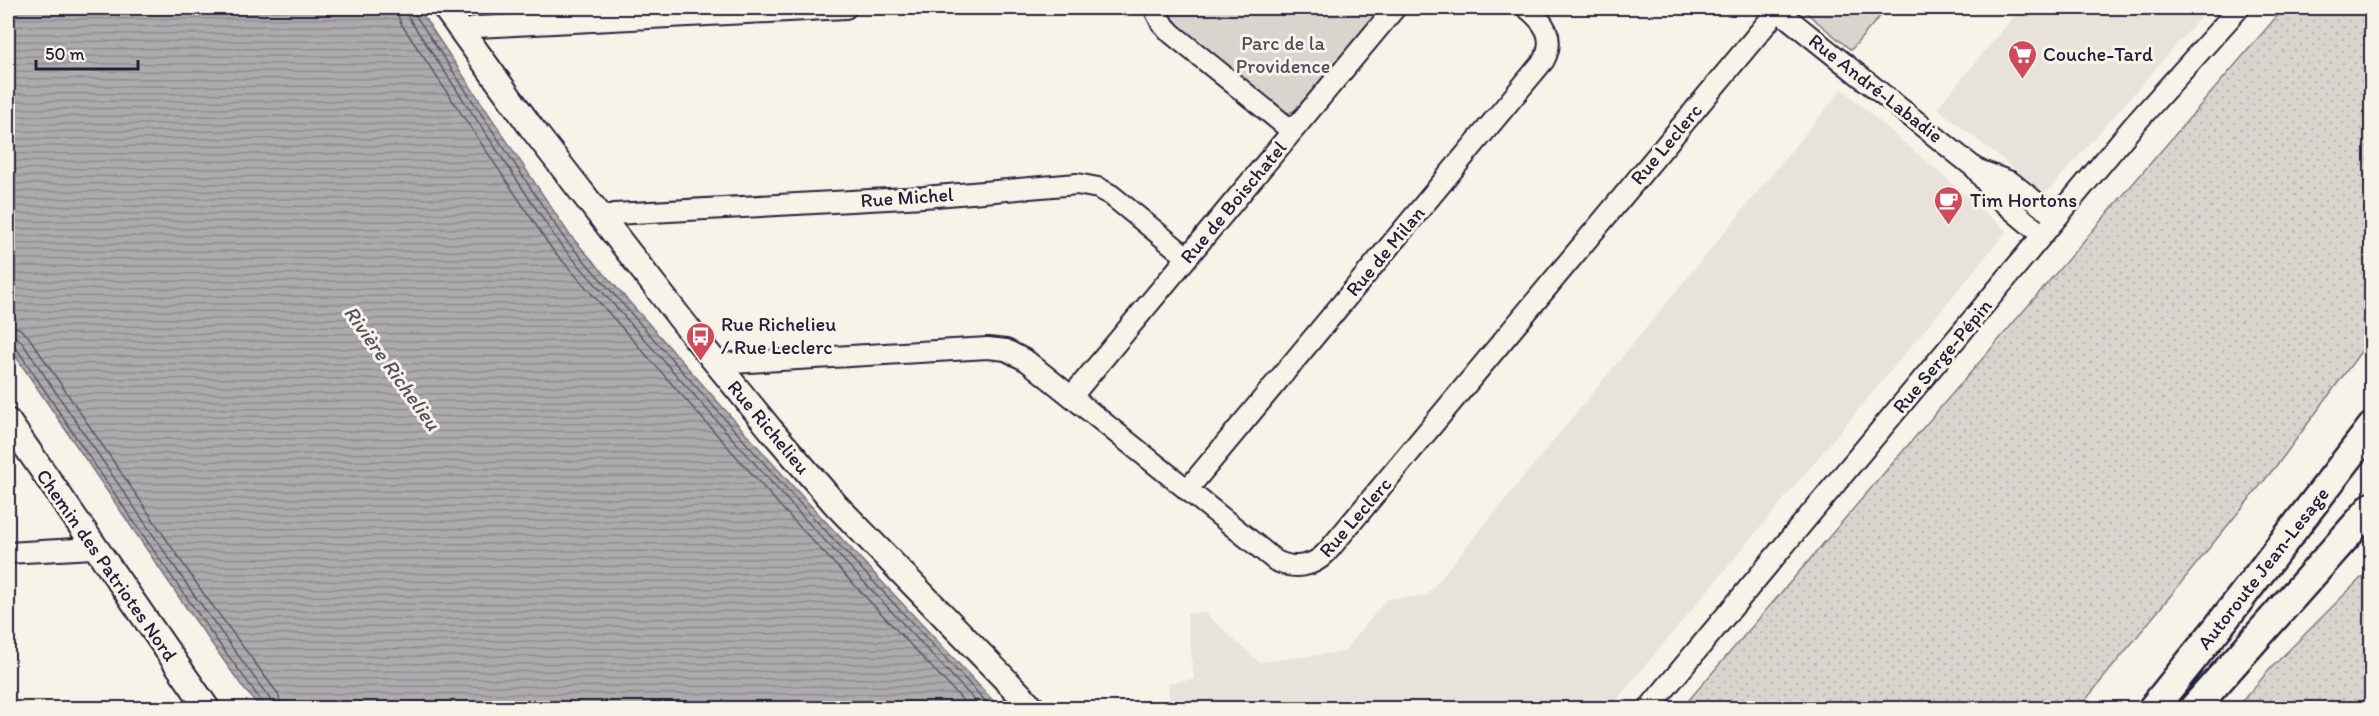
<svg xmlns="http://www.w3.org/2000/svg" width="2379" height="716" font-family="Itim,sans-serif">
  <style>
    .built { fill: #e7e3db }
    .grass { fill: url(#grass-dots); stroke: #7d7c85; stroke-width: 1.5 }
    .park { fill: #d8d5cf; stroke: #7d7c85; stroke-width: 1.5 }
    .water { fill: url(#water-rules); stroke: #76747f; stroke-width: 1.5 }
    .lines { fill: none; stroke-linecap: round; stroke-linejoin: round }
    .shore { stroke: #5a5969; stroke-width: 1.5 }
    .minor-casing { stroke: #22223b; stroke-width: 24 }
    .major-casing { stroke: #22223b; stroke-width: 28 }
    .highway-casing { stroke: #22223b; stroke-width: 33 }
    .minor { stroke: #f7f3e8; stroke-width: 20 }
    .major { stroke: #f7f3e8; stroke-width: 24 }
    .highway { stroke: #f7f3e8; stroke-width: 28 }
    .labels { text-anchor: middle; stroke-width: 6; stroke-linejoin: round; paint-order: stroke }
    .park-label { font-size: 20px; fill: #504f60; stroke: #f7f3e8 }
    .poi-label { font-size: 20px; fill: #22223b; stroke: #f7f3e8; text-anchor: start }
    .street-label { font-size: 20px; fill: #22223b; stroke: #f7f3e8 }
    .water-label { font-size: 21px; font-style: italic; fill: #535263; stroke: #f7f3e8 }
  </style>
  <defs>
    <pattern id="grass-dots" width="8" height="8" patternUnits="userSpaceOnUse" patternTransform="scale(1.5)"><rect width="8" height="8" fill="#d8d5cf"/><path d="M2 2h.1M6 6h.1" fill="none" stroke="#b9b7b3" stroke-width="1.8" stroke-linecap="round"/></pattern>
    <pattern id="water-rules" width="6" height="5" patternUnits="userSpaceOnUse" patternTransform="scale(1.5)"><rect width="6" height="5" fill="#aeabad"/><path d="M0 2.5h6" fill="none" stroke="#8d8b8e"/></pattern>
  </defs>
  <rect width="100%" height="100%" fill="#f7f3e8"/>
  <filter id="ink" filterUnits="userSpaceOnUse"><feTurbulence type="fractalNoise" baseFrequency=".0167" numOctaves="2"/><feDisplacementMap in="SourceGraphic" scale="12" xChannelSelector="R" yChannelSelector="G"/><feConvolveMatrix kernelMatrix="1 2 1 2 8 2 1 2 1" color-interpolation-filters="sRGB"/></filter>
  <g filter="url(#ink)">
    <path class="built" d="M2021,8H2209L2048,191L2044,192L1937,108Z
      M1842,89L2007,231L1610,708H1602L1586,701L1455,708H1170L1168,683L1194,679L1187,614L1204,612L1259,662L1343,652L1387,599L1426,596Z"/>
    <path class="grass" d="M2284,8H2371V338L2281,460L2079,708H1682Z
      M2371,568V708H2236L2271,668Z"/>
    <path class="park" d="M1165,8H1383L1298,109L1289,113L1279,110L1181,28Z
      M1805,8H1887L1851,50L1803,10Z"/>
    <path class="water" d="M8,8H418L569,234L798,492L1000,708H261L244,689L183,603L8,345Z"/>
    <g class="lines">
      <path class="shore" d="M396,8L400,22L552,249L781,507L970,708
        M406,8L408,17L559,243L788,501L982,708
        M413,8L414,13L564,238L793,496L992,708
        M8,326L19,328L28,336L201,590L278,694L282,708
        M8,335L16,337L21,341L194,595L270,699L273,708
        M8,343L15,346C81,446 149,545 218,642C225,652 264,702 265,708"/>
      <defs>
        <path id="minor" d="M1154,8L1161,22L1171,33L1292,131
          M1775,8L1976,169L1997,197L2042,235
          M463,34L476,27L846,8
          M1976,169L2011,182L2056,218
          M604,221L614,214L924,197L1077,184L1098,188L1111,195L1187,257
          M721,369L731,363L988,348L1006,350L1027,361L1276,561C1295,570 1313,567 1327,552L1778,10
          M1072,396L1395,8
          M1187,490L1544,60C1556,37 1544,22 1527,8
          M8,553L93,548
          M1649,708L2134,125L2239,8"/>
        <path id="major" d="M445,8L531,127L694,336L771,430L836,505L1033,708
          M8,421L207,708"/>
        <path id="highway" d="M2153,708L2219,626L2372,427
          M2194,708L2372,507"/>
      </defs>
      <use href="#minor" class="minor-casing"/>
      <use href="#major" class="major-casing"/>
      <use href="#highway" class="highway-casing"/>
      <use href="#minor" class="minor"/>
      <use href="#major" class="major"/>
      <use href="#highway" class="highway"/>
    </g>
  </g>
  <defs>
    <symbol id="supermarket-pin" viewBox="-11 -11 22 30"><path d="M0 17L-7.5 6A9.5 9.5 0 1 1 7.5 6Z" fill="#d1495b" stroke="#f7f3e8"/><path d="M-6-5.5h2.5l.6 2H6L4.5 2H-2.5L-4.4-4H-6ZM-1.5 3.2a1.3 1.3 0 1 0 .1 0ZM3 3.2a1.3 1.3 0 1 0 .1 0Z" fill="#fff"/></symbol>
    <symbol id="cafe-pin" viewBox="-11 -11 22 30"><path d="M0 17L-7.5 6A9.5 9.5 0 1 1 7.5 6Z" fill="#d1495b" stroke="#f7f3e8"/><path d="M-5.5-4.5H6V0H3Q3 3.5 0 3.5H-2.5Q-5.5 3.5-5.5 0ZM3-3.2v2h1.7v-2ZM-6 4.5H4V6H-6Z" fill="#fff"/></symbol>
    <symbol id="bus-pin" viewBox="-11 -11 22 30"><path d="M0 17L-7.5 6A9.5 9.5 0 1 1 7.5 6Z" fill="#d1495b" stroke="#f7f3e8"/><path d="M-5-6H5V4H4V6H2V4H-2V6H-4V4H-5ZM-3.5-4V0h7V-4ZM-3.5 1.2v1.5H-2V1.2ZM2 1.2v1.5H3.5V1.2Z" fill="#fff"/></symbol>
  </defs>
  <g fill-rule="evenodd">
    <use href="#supermarket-pin" x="2006" y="38" width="33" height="45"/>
    <use href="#cafe-pin" x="1932" y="184" width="33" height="45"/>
    <use href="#bus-pin" x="684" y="320" width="33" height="45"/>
  </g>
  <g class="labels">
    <g class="park-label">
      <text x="1283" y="50">Parc de la<tspan x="1283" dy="23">Providence</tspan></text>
    </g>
    <g class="poi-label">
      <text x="2043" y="61">Couche-Tard</text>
      <text x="1970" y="207">Tim Hortons</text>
      <text x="721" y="331">Rue Richelieu<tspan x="721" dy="23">/ Rue Leclerc</tspan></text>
    </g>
    <g class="street-label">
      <text transform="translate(1876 88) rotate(38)" y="7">Rue André-Labadie</text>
      <text transform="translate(1666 144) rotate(-50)" y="7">Rue Leclerc</text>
      <text transform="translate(907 197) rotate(-4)" y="7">Rue Michel</text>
      <text transform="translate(1233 202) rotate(-50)" y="7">Rue de Boischatel</text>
      <text transform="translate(1385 251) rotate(-50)" y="7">Rue de Milan</text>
      <text transform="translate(1942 356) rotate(-50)" y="7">Rue Serge-Pépin</text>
      <text transform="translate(769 427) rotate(50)" y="7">Rue Richelieu</text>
      <text transform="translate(1355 517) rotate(-49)" y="7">Rue Leclerc</text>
      <text transform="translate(107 565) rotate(55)" y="7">Chemin des Patriotes Nord</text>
      <text transform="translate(2263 568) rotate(-52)" y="7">Autoroute Jean-Lesage</text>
    </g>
    <g class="water-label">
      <text transform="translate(392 368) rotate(54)" y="7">Rivière Richelieu</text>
    </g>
  </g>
  <rect width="2379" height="716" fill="none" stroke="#f7f3e8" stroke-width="30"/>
  <rect x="15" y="15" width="2349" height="686" fill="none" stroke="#22223b" stroke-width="2" filter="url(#ink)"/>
  <path d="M36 60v9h102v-9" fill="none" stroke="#22223b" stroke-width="3"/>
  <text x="45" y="60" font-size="18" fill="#22223b" stroke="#f7f3e8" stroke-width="4.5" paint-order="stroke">50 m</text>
</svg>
